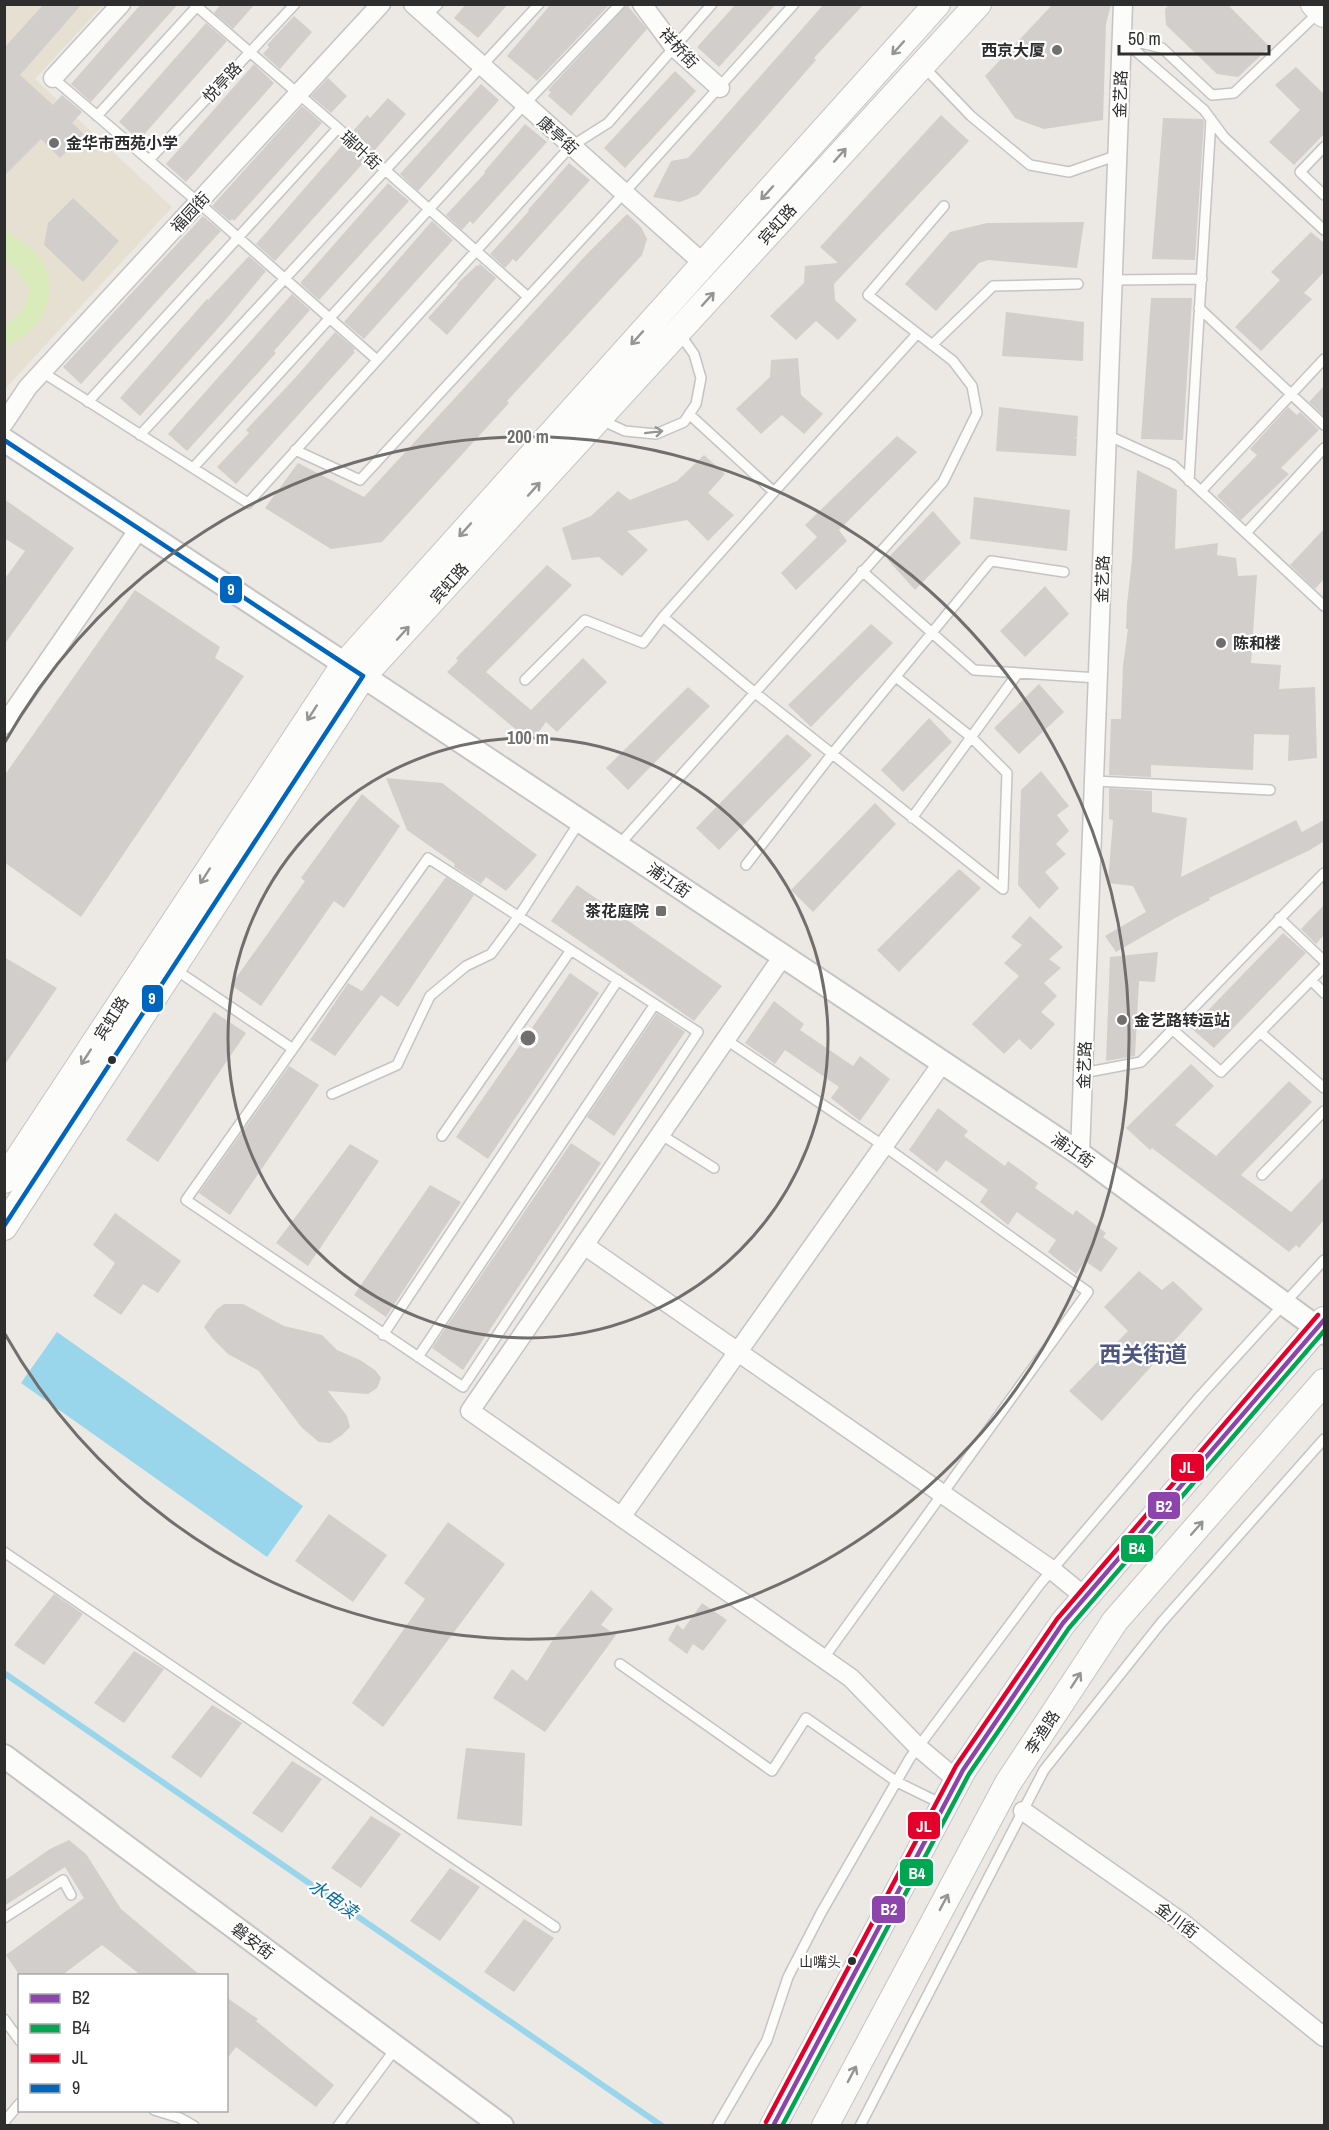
<svg xmlns="http://www.w3.org/2000/svg" width="1329" height="2130" font-family="'Archivo Narrow','Noto Sans SC',sans-serif">
  <style>
    .education { fill: #e6e0d3 }
    .pitch { fill: #d9eabb }
    .water { fill: #99d6ec }
    .lines { fill: none; stroke-linecap: round; stroke-linejoin: round }
    .stream { stroke: #99d6ec; stroke-width: 6 }
    .building { fill: #d1cecb }
    .service-casing { stroke: #c5c4c5; stroke-width: 12 }
    .minor-casing { stroke: #c5c4c5; stroke-width: 21 }
    .tertiary-casing { stroke: #c5c4c5; stroke-width: 26 }
    .secondary-casing { stroke: #c5c4c5; stroke-width: 28 }
    .service { stroke: #fcfcfb; stroke-width: 9 }
    .minor { stroke: #fcfcfb; stroke-width: 18 }
    .tertiary { stroke: #fcfcfb; stroke-width: 22 }
    .secondary { stroke: #fcfcfb; stroke-width: 26 }
    .bus-1-casing { stroke: #fff; stroke-width: 9 }
    .bus-2-casing { stroke: #fff; stroke-width: 9 }
    .bus-3-casing { stroke: #fff; stroke-width: 9 }
    .bus-4-casing { stroke: #fff; stroke-width: 9 }
    .bus-1 { stroke: #8e44ad; stroke-width: 4.5 }
    .bus-2 { stroke: #00a651; stroke-width: 4.5 }
    .bus-3 { stroke: #e4002b; stroke-width: 4.5 }
    .bus-4 { stroke: #0065bd; stroke-width: 4.5 }
    .oneway { stroke: #959594 }
    .ring { fill: none; stroke: #706f6e; stroke-width: 3 }
    .poi-dot { fill: #706f6e; stroke: #fff; stroke-width: 2 }
    .bus-dot { fill: #2e2e2e; stroke: #fff; stroke-width: 2 }
    .labels { text-anchor: middle; stroke-width: 4.5; stroke-linejoin: round; paint-order: stroke }
    .bus-label { font-size: 14px; fill: #2e2e2e; stroke: #fff; text-anchor: end }
    .street-label { font-size: 16px; fill: #2e2e2e; stroke: #fff }
    .poi-label { font-size: 16px; font-weight: bold; fill: #2e2e2e; stroke: #fff; text-anchor: start }
    .water-label { font-size: 18px; font-style: italic; fill: #0d6fa3; stroke: #fff }
    .district-label { font-size: 22px; font-weight: bold; fill: #4d5680; stroke: #fff }
    .centre { fill: #706f6e; stroke: #fff; stroke-width: 3 }
    .ring-label { font-size: 18px; text-anchor: middle; font-weight: bold; fill: #706f6e; stroke: #fff; stroke-width: 4.5; stroke-linejoin: round; paint-order: stroke }
    .line-badge { stroke: #fff; stroke-width: 2 }
    .badge-label { font-size: 16px; text-anchor: middle; font-weight: bold; fill: #fff }
  </style>
  <rect width="100%" height="100%" fill="#ece8e4"/>
  <path class="education" d="M5,5H103L35,79L172,207L5,389Z"/>
  <path class="pitch" d="M5,230C15,237 26,244 35,252C42,259 46,268 48,277C54,312 33,333 5,347V326C21,314 25,308 29,288L15,268L5,260Z"/>
  <path class="water" d="M57,1332L303,1506L267,1557L21,1383Z"/>
  <g class="lines">
    <path class="stream" d="M4,1673L662,2126"/>
  </g>
  <path class="building" d="M44,4H82L20,75L53,105L62,95L82,112L72,123L84,134L60,158L41,139L4,176V48Z
    M141,4H178L91,102L71,84Z
    M221,4H255L233,29L214,13Z
    M466,4H508L478,38L454,18Z
    M551,4H610L537,81L507,56Z
    M736,4H776L719,67L697,47Z
    M824,4H864L814,58L816,60L698,195L680,202L653,197L671,161L688,158Z
    M1053,4H1111L1106,24L1103,120L1044,129L1027,123L1015,118L985,76Z
    M1170,4H1227L1270,47L1238,77L1217,74L1166,25L1165,9Z
    M627,5L647,29L571,116L548,96L551,92L548,90Z
    M294,16L312,32L280,69L263,54L269,47L267,45Z
    M206,23L227,41L139,140L119,122Z
    M254,64L274,83L186,182L166,164Z
    M1296,67L1324,94V134L1294,165L1269,142L1300,110L1275,85Z
    M675,71L696,91L625,168L604,148Z
    M328,78L347,96L331,113L311,96Z
    M481,84L499,100L418,191L400,174Z
    M388,98L406,114L374,151L353,131L367,115L370,118Z
    M302,106L322,123L234,221L232,219L230,221L212,206Z
    M941,115L969,141L834,284L835,300L857,320L838,340L816,321L796,340L770,316L804,283L805,266L838,263L820,247Z
    M1163,118L1202,119L1204,121L1195,260L1152,259Z
    M525,124L547,142L473,224L470,221L462,230L446,215L485,173L484,172Z
    M344,143L365,161L275,261L256,244Z
    M569,163L590,180L516,262L513,259L505,268L490,254L529,211L528,210Z
    M388,183L409,201L319,300L301,284V282Z
    M73,198L119,241L83,282L44,245L48,223Z
    M627,214L641,227L647,239L642,255L507,401L509,403L382,542L331,549L265,508L298,463L364,497L587,254Z
    M203,216L221,231L81,384L63,367Z
    M432,221L453,240L364,339L344,322Z
    M1084,222L1077,268L988,260L979,263L936,311L905,284L950,232L987,223Z
    M1311,232L1324,243V272L1304,293L1312,299L1261,351L1235,327L1280,280L1271,272Z
    M249,256L266,271L228,317L140,416L120,398L207,299L208,300Z
    M480,264L496,278L447,335L428,318L458,285L457,284L477,265L478,266Z
    M292,294L310,310L274,351L276,353L187,451L168,434Z
    M1151,298H1192L1183,440L1141,439Z
    M1006,312L1084,322L1083,361L1002,356Z
    M335,332L355,349L353,351L355,352L236,484L217,467L249,433L246,430L296,377Z
    M798,358L801,395L823,414L804,434L782,415L761,434L736,409L770,377L771,360Z
    M1324,386V416L1309,402Z
    M999,407L1078,416L1077,437H1074L1077,438L1076,456L996,451Z
    M1288,407L1297,415L1300,412L1319,430L1281,468L1289,474L1241,520L1217,496L1257,455L1250,449Z
    M897,436L917,452L839,530L847,541L796,590L781,573L817,537L805,525Z
    M704,455L725,474L708,493L734,515L708,541L687,520L627,531L648,550L622,576L599,557L572,560L562,528L591,516L618,491L630,500L677,481Z
    M1137,470L1177,490L1175,549L1218,543L1217,555L1236,558L1238,576L1257,575L1251,663L1281,665L1279,689L1315,687L1317,758L1288,761L1289,735L1254,734L1253,770L1151,765V777L1109,775L1111,719H1121L1123,666L1128,629H1126L1127,604L1132,560Z
    M974,497L1070,510L1067,551L970,539Z
    M4,499L74,548L4,645V580L25,551L4,538Z
    M933,511L961,543L915,590L887,559Z
    M1324,529V579L1315,589L1290,565Z
    M547,565L572,585L486,672L531,710L583,658L607,682L557,732L546,722L531,742L447,672L458,661L456,658Z
    M1045,586L1069,614L1025,657L1000,631Z
    M135,590L220,647L215,658L244,676L81,917L4,862V776Z
    M871,624L893,643L811,727L788,705Z
    M1039,684L1064,712L1019,754L994,728Z
    M688,687L710,706L628,790L606,768Z
    M929,718L952,742L903,792L881,770Z
    M787,734L812,755L719,850L696,828Z
    M1041,771L1069,806L1057,815L1069,831L1056,844L1066,854L1045,872L1059,888L1039,909L1018,885L1021,790Z
    M386,778L442,783L537,855L506,891L486,877L481,884L454,867L455,864L407,830Z
    M1109,788L1152,791V812L1187,818L1181,877L1296,820L1302,832L1324,820V841L1310,850L1209,898L1210,900L1175,918L1116,952L1105,936L1146,912L1133,886L1108,883L1113,820L1109,819Z
    M362,794L400,826L344,908L334,901L261,1006L231,985L305,881L301,878Z
    M875,803L896,824L813,912L791,890Z
    M959,869L981,888L899,972L877,950Z
    M446,877L474,895L398,1007L381,995L335,1056L310,1040L348,983L362,991Z
    M577,885L722,986L694,1021L551,921Z
    M1324,905V935L1316,944L1301,929Z
    M1030,916L1063,947L1049,959L1061,968L1044,983L1057,996L1041,1012L1055,1024L1031,1050L1019,1039L1004,1054L972,1024L1019,976L1004,963L1022,945L1011,937Z
    M1283,933L1306,953L1214,1048L1191,1028Z
    M1158,952L1155,982L1139,981L1135,1056L1106,1061L1110,957Z
    M4,957L57,988L4,1066Z
    M570,973L599,993L488,1159L456,1137Z
    M774,1001L804,1024L800,1030L853,1066L860,1056L890,1079L860,1121L831,1098L839,1087L785,1050L775,1064L745,1043Z
    M214,1012L246,1033L158,1162L126,1140Z
    M657,1013L685,1032L614,1136L587,1117Z
    M1191,1064L1214,1086L1175,1125L1216,1156L1289,1081L1312,1102L1241,1175L1291,1212L1324,1177V1220L1299,1248L1296,1245L1289,1252L1152,1148L1150,1150L1126,1128Z
    M289,1066L319,1085L230,1215L199,1193Z
    M938,1108L968,1131L964,1136L1005,1166L1008,1161L1038,1183L1035,1188L1073,1215L1076,1210L1106,1233L1103,1237L1118,1248L1101,1272L1085,1261L1076,1274L1048,1252L1056,1240L1017,1212L1008,1225L980,1202L988,1190L946,1160L937,1172L909,1150Z
    M571,1143L601,1163L463,1370L432,1348Z
    M350,1144L379,1161L308,1266L276,1243Z
    M430,1185L461,1202L386,1317L354,1295Z
    M115,1213L181,1261L158,1293L143,1284L121,1315L93,1296L115,1263L93,1245Z
    M1139,1271L1162,1290L1173,1281L1203,1309L1102,1421L1069,1391L1128,1331L1104,1307Z
    M224,1304H243L284,1326L322,1335L337,1350L360,1360L375,1370L381,1378L377,1388L368,1394L328,1391L347,1416L350,1427L342,1435L330,1443L319,1442L302,1428L259,1371L228,1354L213,1339L204,1327L216,1310Z
    M329,1514L387,1555L353,1602L295,1561Z
    M448,1522L505,1564L383,1727L352,1703L425,1599L404,1583Z
    M591,1590L613,1609L601,1625L616,1635L545,1732L493,1698L512,1669L527,1681L554,1638Z
    M54,1594L83,1614L44,1665L14,1645Z
    M702,1603L727,1620L703,1651L693,1644L687,1654L668,1640L677,1624L683,1630Z
    M134,1651L164,1669L124,1723L94,1703Z
    M212,1705L242,1723L201,1778L171,1757Z
    M466,1748L525,1753L522,1826L457,1819Z
    M292,1761L322,1779L282,1833L252,1813Z
    M371,1816L401,1834L361,1888L331,1868Z
    M69,1840L86,1854L121,1909L201,1976H142L102,1945L61,1976H20L6,1955L84,1898L65,1867L4,1906V1881L50,1849Z
    M450,1868L480,1887L440,1941L410,1921Z
    M524,1919L554,1938L514,1992L484,1972Z
    M226,1997L258,2019L256,2021L334,2085L316,2107L236,2047L226,2060Z"/>
  <g class="lines">
    <defs>
      <path id="service" d="M194,4L338,128L528,297
        M426,16L438,4
        M1122,39L1204,110L1224,137L1324,230
        M1124,39L1162,48L1212,95L1234,93L1319,12
        M924,67L971,116L1030,165L1069,172L1118,155
        M53,78L199,203L377,360
        M97,116L199,4
        M1324,147L1300,172L1324,195
        M149,160L295,4
        M1113,280L1202,279
        M1199,308L1324,425
        M932,345L993,286L1078,284
        M42,372L248,503L570,147L608,123L712,4
        M88,402L338,128
        M689,414L774,492
        M601,420L625,431L656,434L684,422L696,404L701,378L694,354L679,333
        M140,435L539,4
        M1107,435L1173,465L1324,606
        M295,450L360,480L624,193L794,4
        M193,468L524,105L620,4
        M1189,481L1211,119
        M1201,491L1324,359
        M1246,533L1324,448
        M862,571L974,670L1098,678
        M663,617L754,692L1003,889
        M896,677L971,737L1007,773L1003,889
        M525,680L585,620L643,643L663,617L774,492L917,334
        M1095,781L1270,790
        M912,818L1018,673
        M618,846L943,482L977,413L972,386L953,361L868,295L944,206
        M428,858L698,1032L463,1387L186,1200Z
        M746,865L832,754L991,561L1064,572
        M1279,918L1324,961
        M173,968L293,1049
        M1311,980L1324,993
        M1173,1030L1221,1072L1324,967
        M1261,1033L1324,1088
        M725,1039L884,1146L1088,1292L823,1659
        M1083,1073L1141,1062L1324,873
        M332,1094L397,1065L430,996L466,966L491,954L519,916L580,821
        M660,1134L714,1168
        M442,1136L571,950
        M1262,1175L1324,1111
        M383,1335L618,980
        M418,1357L655,1004
        M4,1552L555,1927
        M620,1664L772,1771L806,1718L897,1782L942,1804
        M4,1918L63,1880L71,1895
        M4,2019L20,2041
        M154,2110L180,2118L194,2126
        M4,2122L20,2103
        M338,2126L396,2048
        M717,2126L767,2040L788,1977L821,1913L910,1758L1040,1584L1201,1395L1324,1260
        M860,2126L1044,1770L1161,1623L1324,1439"/>
      <path id="minor" d="M413,4L704,264
        M642,4L674,47L720,88
        M53,78L121,4
        M4,423L28,387L381,4
        M4,725L139,529
        M783,956L470,1411L851,1678L918,1747L957,1780
        M1080,1154L1123,4
        M584,1245L1052,1570L1085,1597
        M621,1517L943,1062
        M1023,1811L1180,1921L1324,2037"/>
      <path id="tertiary" d="M4,440L363,676L1080,1154L1324,1333
        M4,1756L502,2126"/>
      <path id="secondary" d="M1314,4L1324,14
        M4,1180L344,665L937,4
        M4,1227L363,676L978,4
        M773,2126L963,1770L1063,1623L1324,1320
        M825,2126L1008,1783L1115,1621L1324,1382"/>
    </defs>
    <use href="#service" class="service-casing"/>
    <use href="#minor" class="minor-casing"/>
    <use href="#tertiary" class="tertiary-casing"/>
    <use href="#secondary" class="secondary-casing"/>
    <use href="#service" class="service"/>
    <use href="#minor" class="minor"/>
    <use href="#tertiary" class="tertiary"/>
    <use href="#secondary" class="secondary"/>
    <defs>
      <path id="bus-1" d="M773,2126L963,1770L1063,1623L1324,1320"/>
      <path id="bus-2" d="M782,2126L969,1774L1069,1628L1324,1331"/>
      <path id="bus-3" d="M766,2122L956,1766L1057,1619L1318,1315"/>
      <path id="bus-4" d="M4,440L363,676L4,1226"/>
    </defs>
    <use href="#bus-1" class="bus-1-casing"/>
    <use href="#bus-2" class="bus-2-casing"/>
    <use href="#bus-3" class="bus-3-casing"/>
    <use href="#bus-4" class="bus-4-casing"/>
    <use href="#bus-1" class="bus-1"/>
    <use href="#bus-2" class="bus-2"/>
    <use href="#bus-3" class="bus-3"/>
    <use href="#bus-4" class="bus-4"/>
  </g>
  <defs><path id="oneway-shaft" d="M-6 0H5M1.5-3L5.5 0L1.5 3" fill="none" stroke-width="1.6" stroke-linecap="round" stroke-linejoin="round" transform="scale(1.5)"/></defs>
  <g class="oneway">
    <use href="#oneway-shaft" transform="translate(898 48) rotate(132)"/>
    <use href="#oneway-shaft" transform="translate(840 155) rotate(-48)"/>
    <use href="#oneway-shaft" transform="translate(767 193) rotate(132)"/>
    <use href="#oneway-shaft" transform="translate(708 299) rotate(-48)"/>
    <use href="#oneway-shaft" transform="translate(637 338) rotate(132)"/>
    <use href="#oneway-shaft" transform="translate(654 432) rotate(-7)"/>
    <use href="#oneway-shaft" transform="translate(534 489) rotate(-48)"/>
    <use href="#oneway-shaft" transform="translate(465 530) rotate(132)"/>
    <use href="#oneway-shaft" transform="translate(403 633) rotate(-48)"/>
    <use href="#oneway-shaft" transform="translate(312 713) rotate(123)"/>
    <use href="#oneway-shaft" transform="translate(205 876) rotate(123)"/>
    <use href="#oneway-shaft" transform="translate(86 1057) rotate(123)"/>
    <use href="#oneway-shaft" transform="translate(1197 1528) rotate(-49)"/>
    <use href="#oneway-shaft" transform="translate(1076 1680) rotate(-57)"/>
    <use href="#oneway-shaft" transform="translate(944 1902) rotate(-62)"/>
    <use href="#oneway-shaft" transform="translate(852 2074) rotate(-62)"/>
  </g>
  <g class="ring">
    <circle cx="528" cy="1038" r="300"/>
    <path d="M5 742A601 601 0 1 1 5 1334"/>
  </g>
  <g class="poi-dot">
    <circle cx="1057" cy="50" r="6"/>
    <circle cx="54" cy="143" r="6"/>
    <circle cx="1221" cy="643" r="6"/>
    <rect x="655" y="905" width="12" height="12" rx="3"/>
    <circle cx="1122" cy="1020" r="6"/>
  </g>
  <g class="bus-dot">
    <circle cx="112" cy="1060" r="5"/>
    <circle cx="852" cy="1961" r="5"/>
  </g>
  <g class="labels">
    <g class="bus-label">
      <text x="841" y="1967">山嘴头</text>
    </g>
    <g class="street-label">
      <text transform="translate(679 48) rotate(47)" y="6">祥桥街</text>
      <text transform="translate(222 82) rotate(-47)" y="6">悦亭路</text>
      <text transform="translate(1120 94) rotate(-88)" y="6">金艺路</text>
      <text transform="translate(558 135) rotate(42)" y="6">康亭街</text>
      <text transform="translate(361 150) rotate(43)" y="6">瑞叶街</text>
      <text transform="translate(190 212) rotate(-47)" y="6">福园街</text>
      <text transform="translate(777 224) rotate(-48)" y="6">宾虹路</text>
      <text transform="translate(1102 579) rotate(-88)" y="6">金艺路</text>
      <text transform="translate(449 583) rotate(-48)" y="6">宾虹路</text>
      <text transform="translate(669 880) rotate(34)" y="6">浦江街</text>
      <text transform="translate(111 1018) rotate(-57)" y="6">宾虹路</text>
      <text transform="translate(1084 1065) rotate(-88)" y="6">金艺路</text>
      <text transform="translate(1073 1150) rotate(35)" y="6">浦江街</text>
      <text transform="translate(1042 1732) rotate(-57)" y="6">李渔路</text>
      <text transform="translate(1177 1920) rotate(37)" y="6">金川街</text>
      <text transform="translate(253 1941) rotate(37)" y="6">磐安街</text>
    </g>
    <g class="poi-label">
      <text x="1045" y="56" text-anchor="end">西京大厦</text>
      <text x="66" y="149">金华市西苑小学</text>
      <text x="1233" y="649">陈和楼</text>
      <text x="649" y="917" text-anchor="end">茶花庭院</text>
      <text x="1134" y="1026">金艺路转运站</text>
    </g>
    <g class="water-label">
      <text transform="translate(333 1899) rotate(35)" y="6">水电渎</text>
    </g>
    <g class="district-label">
      <text x="1143" y="1362">西关街道</text>
    </g>
  </g>
  <circle cx="528" cy="1038" r="9" class="centre"/>
  <g class="ring-label">
    <text x="528" y="443">200 m</text>
    <text x="528" y="744">100 m</text>
  </g>
  <g class="line-badge">
    <rect x="219" y="575" width="24" height="29" rx="6" fill="#0065bd"/>
    <rect x="141" y="984" width="23" height="29" rx="6" fill="#0065bd"/>
    <rect x="1170" y="1453" width="35" height="29" rx="6" fill="#e4002b"/>
    <rect x="1147" y="1491" width="34" height="29" rx="6" fill="#8e44ad"/>
    <rect x="1120" y="1534" width="34" height="29" rx="6" fill="#00a651"/>
    <rect x="907" y="1811" width="34" height="29" rx="6" fill="#e4002b"/>
    <rect x="899" y="1858" width="35" height="29" rx="6" fill="#00a651"/>
    <rect x="871" y="1895" width="35" height="29" rx="6" fill="#8e44ad"/>
  </g>
  <g class="badge-label">
    <text x="231" y="595">9</text>
    <text x="152" y="1004">9</text>
    <text x="1187" y="1473">JL</text>
    <text x="1164" y="1512">B2</text>
    <text x="1137" y="1554">B4</text>
    <text x="924" y="1832">JL</text>
    <text x="917" y="1879">B4</text>
    <text x="889" y="1915">B2</text>
  </g>
  <rect width="1329" height="2130" fill="none" stroke="#2e2e2e" stroke-width="12"/>
  <rect x="18" y="1974" width="210" height="138" fill="#ffffff" stroke="#ababab" stroke-width="1.5"/>
  <rect x="30" y="1994" width="30" height="9" fill="#8e44ad" stroke="#ababab" stroke-width="1.5"/>
  <text x="72" y="2004" font-size="18" fill="#2e2e2e">B2</text>
  <rect x="30" y="2024" width="30" height="9" fill="#00a651" stroke="#ababab" stroke-width="1.5"/>
  <text x="72" y="2034" font-size="18" fill="#2e2e2e">B4</text>
  <rect x="30" y="2054" width="30" height="9" fill="#e4002b" stroke="#ababab" stroke-width="1.5"/>
  <text x="72" y="2064" font-size="18" fill="#2e2e2e">JL</text>
  <rect x="30" y="2084" width="30" height="9" fill="#0065bd" stroke="#ababab" stroke-width="1.5"/>
  <text x="72" y="2094" font-size="18" fill="#2e2e2e">9</text>
  <path d="M1119 45v9h150v-9" fill="none" stroke="#2e2e2e" stroke-width="3"/>
  <text x="1128" y="45" font-size="18" fill="#2e2e2e" stroke="#ffffff" stroke-width="4.5" paint-order="stroke">50 m</text>
</svg>
